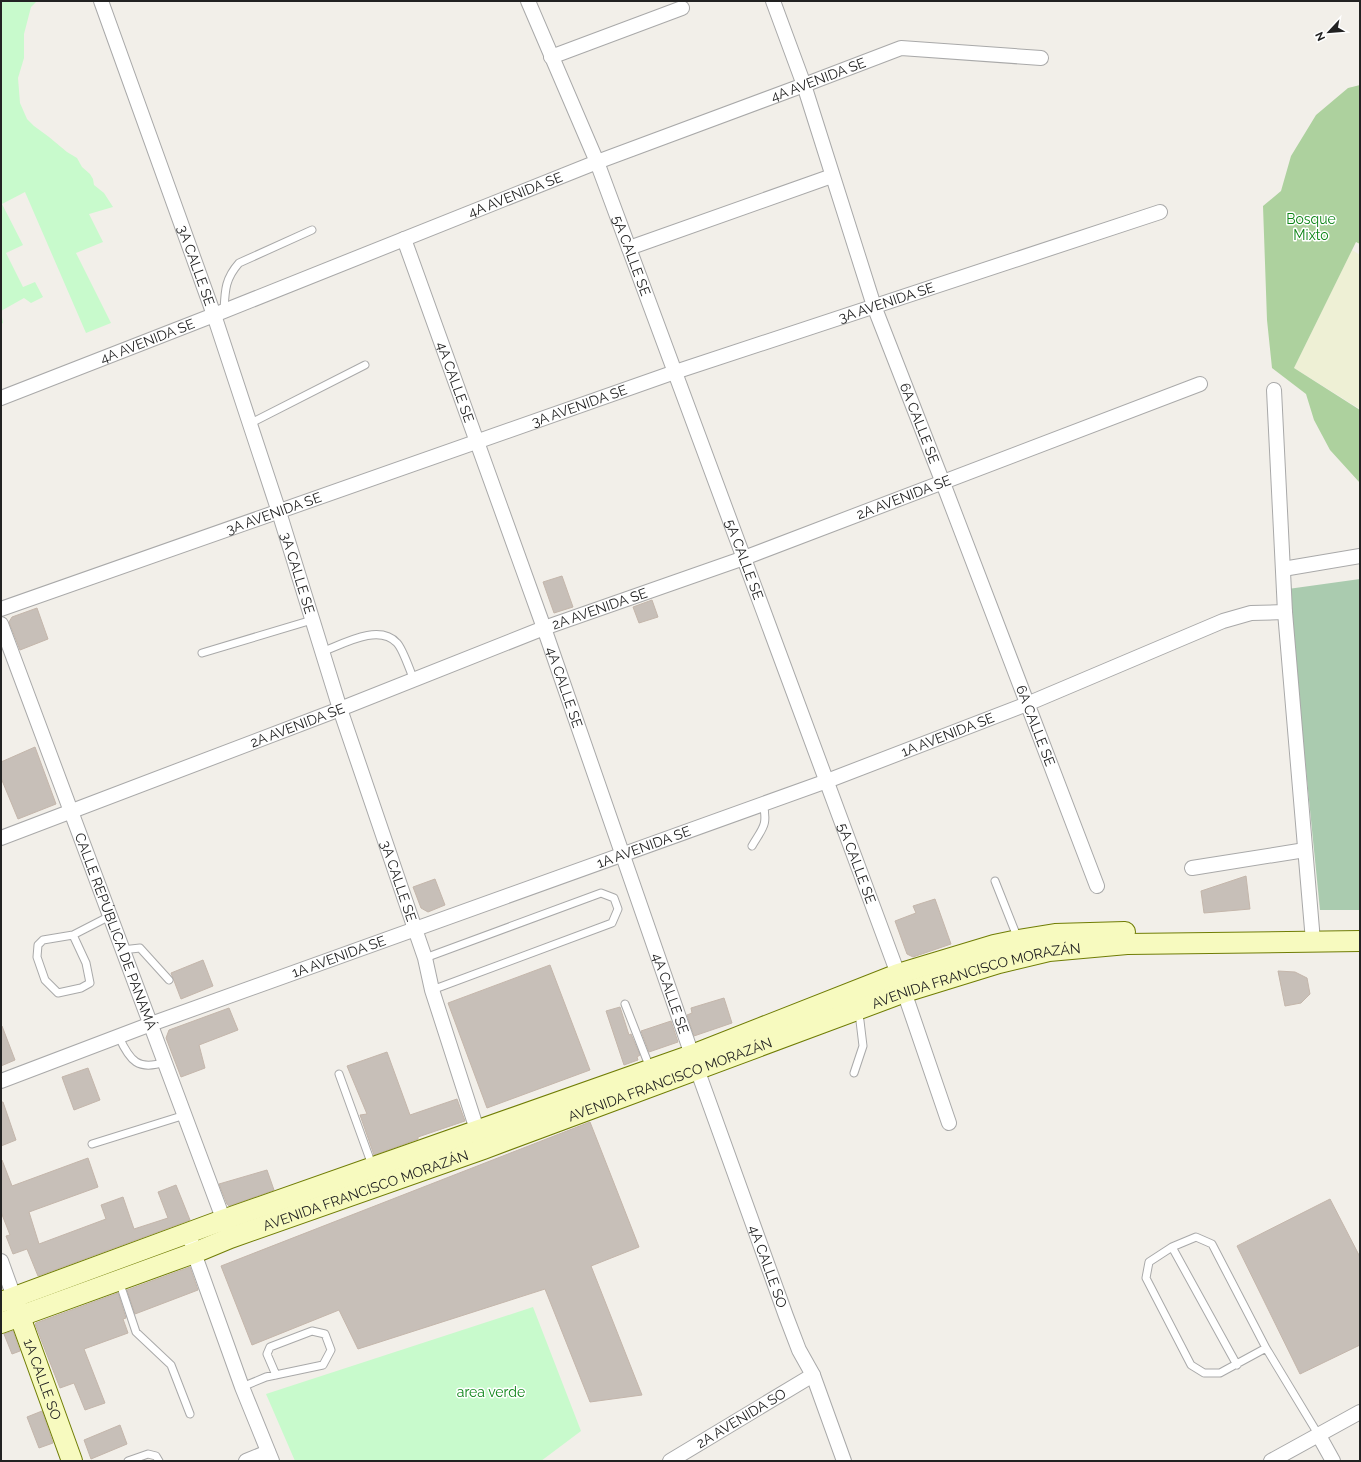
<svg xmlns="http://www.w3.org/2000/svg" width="1361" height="1462" font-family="Raleway,sans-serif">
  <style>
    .farmland { fill: #eef0d5 }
    .forest { fill: #add19e }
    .cemetery { fill: #aacbaf }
    .park { fill: #c8facc }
    .building { fill: #c7bfb8; stroke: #c4b6ab }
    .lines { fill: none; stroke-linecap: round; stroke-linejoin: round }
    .lane-casing { stroke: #a9a9a9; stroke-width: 9 }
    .street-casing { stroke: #a9a9a9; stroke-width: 16 }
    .secondary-casing { stroke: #707d05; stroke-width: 22 }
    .lane { stroke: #fff; stroke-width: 7 }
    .street { stroke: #fff; stroke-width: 14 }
    .secondary { stroke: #f7fabf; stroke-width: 20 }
    .labels { text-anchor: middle; stroke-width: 3; stroke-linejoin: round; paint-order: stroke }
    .street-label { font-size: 14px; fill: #222; stroke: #fff }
    .park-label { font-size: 14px; fill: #0c8416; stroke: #fff }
  </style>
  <rect width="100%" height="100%" fill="#f2efe9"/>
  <path class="farmland" d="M1352,250L1360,255V409L1294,368Z"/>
  <path class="forest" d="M1360,85V244L1356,242L1294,368L1360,410V483L1330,450L1314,420L1306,394L1272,368L1267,320L1263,206L1281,191L1291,156L1316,115L1348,88Z"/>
  <path class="cemetery" d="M1360,579V910H1320L1288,589Z"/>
  <path class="park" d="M1,1H37L31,7L24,34V58L18,78L20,103L27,119L34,126L49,137L67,152L77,158L82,167L90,174L93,179L94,185L104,193L113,207L89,214L103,242L76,253L111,323L86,333L25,192L2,204L23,245L6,253L23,287L35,282L43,297L31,303L24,298L1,311L3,323L1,324Z
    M533,1307L581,1431L541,1461H295L266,1394Z"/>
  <path class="building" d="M562,576L573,607L554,613L543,582Z
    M652,600L658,617L639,623L633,607Z
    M37,608L48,639L20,650L9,622L12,617Z
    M35,747L56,804L18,819L1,778V762Z
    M1246,876L1250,909L1204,913L1201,891Z
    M435,879L445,905L428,912L421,908L413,887Z
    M935,899L951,944L913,957L907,954L895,921L916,913L913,906Z
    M203,960L213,986L181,999L171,973Z
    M550,965L590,1070L487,1108L448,1003Z
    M1278,971L1295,972L1307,978L1310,994L1301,1003L1285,1006Z
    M724,998L732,1023L694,1036L687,1015L692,1013L691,1008Z
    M620,1007L629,1035L631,1034L640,1055L637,1057L638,1060L624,1065L606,1011Z
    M229,1008L238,1030L199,1045L205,1068L181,1077L166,1038L169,1030Z
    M671,1021L678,1042L649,1052L641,1031Z
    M1,1026H2L15,1060L1,1066Z
    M387,1052L410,1115L457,1099L465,1121L418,1137V1139L374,1155L360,1115L367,1114L347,1066Z
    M88,1068L100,1100L74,1110L62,1077Z
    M1,1102H3L16,1140L1,1146Z
    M590,1122L639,1247L591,1266L642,1395L590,1402L545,1289L358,1349L339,1310L252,1345L221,1266Z
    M88,1158L98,1187L29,1212L39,1244L106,1219L101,1205L123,1197L134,1229L168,1218L158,1192L176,1185L190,1220L38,1276L27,1249L13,1254L6,1236L10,1235L1,1212V1160H2L12,1186Z
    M267,1170L274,1190L229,1206L227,1204L219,1184Z
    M1330,1199L1360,1257V1345L1300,1374L1237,1246Z
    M190,1267L198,1290L135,1314L127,1290Z
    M118,1293L126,1318L123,1319L128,1333L84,1349L105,1403L85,1410L74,1383L60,1388L35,1324L36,1323Z
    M13,1331L20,1351L12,1354L4,1334Z
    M42,1411L53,1443L39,1448L27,1417Z
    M120,1425L127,1444L91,1459L84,1440Z"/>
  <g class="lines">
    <defs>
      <path id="lane" d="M224,311C225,290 225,279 239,263L312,230
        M249,424L365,365
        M322,652C343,644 379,623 397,643C403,649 410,671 414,680
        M202,653L312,620
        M752,846C763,827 768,826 763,803
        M995,881L1018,939
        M73,935L43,940L38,945L37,957L45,980L58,993L81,988L90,983L86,963L73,935L110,916
        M122,950L140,948L169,980
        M425,958L601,893L614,898L618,909L612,923L432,990
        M625,1004L650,1068
        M119,1037C130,1061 138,1071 165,1062
        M854,1073L863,1046L860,1021L858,1012
        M339,1074L372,1165
        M92,1144L185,1115
        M1172,1247L1237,1365
        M119,1281L136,1332L171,1365L190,1414
        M1266,1348L1220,1373H1204L1191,1365L1146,1278L1149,1262L1172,1247L1196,1237L1212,1244L1266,1348L1318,1434
        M242,1387L266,1377L323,1365L331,1350L325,1334L312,1331L270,1347L267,1354L276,1375
        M128,1461L148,1454L156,1456L159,1461"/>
      <g id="street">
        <path id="s1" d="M101,1L214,315L279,512L340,709L415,929L425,958L432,990L480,1139"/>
        <path id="s2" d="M528,1L597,162L898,974L949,1123"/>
        <path id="s3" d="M773,1L804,85L874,306L943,483L1097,886"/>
        <path d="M551,57L682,8"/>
        <path id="s4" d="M404,239L544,628L692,1055L786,1316L799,1350L813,1375L844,1461"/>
        <path d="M629,248L832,176"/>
        <path d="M1274,390L1285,612L1313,941"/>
        <path id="s5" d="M1,398L214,315L597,162L804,85L901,48L1041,58"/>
        <path d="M1283,569L1360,556"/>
        <path id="s6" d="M1,609L675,372L1160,212"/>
        <path id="s7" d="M1,624L227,1229"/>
        <path id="s8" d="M1,838L340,709L544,628L744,558L1200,384"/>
        <path d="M1192,868L1305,850"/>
        <path id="s9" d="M1,1081L151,1024L827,781L1027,704L1223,621L1251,613L1285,612"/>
        <path d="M192,1244L194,1253L242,1387L272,1461"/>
        <path d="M1,1261L14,1297"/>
        <path d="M1318,1434L1333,1461"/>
        <path d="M246,1461L268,1452"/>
        <path id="s10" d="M670,1461L813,1375"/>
        <path d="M1271,1461L1360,1412"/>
      </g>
      <g id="secondary">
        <path d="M1,1302L223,1220L692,1055L898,974L994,945L1018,940L1055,934L1125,932"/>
        <path id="s11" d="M15,1303L72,1461"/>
        <path id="s12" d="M1,1323L194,1253L230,1238L483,1149L905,992L999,963L1049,951L1127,944L1360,941"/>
      </g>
    </defs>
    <use href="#lane" class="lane-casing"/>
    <use href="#street" class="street-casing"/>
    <use href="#secondary" class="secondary-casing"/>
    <use href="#lane" class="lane"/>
    <use href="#street" class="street"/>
    <use href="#secondary" class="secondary"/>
  </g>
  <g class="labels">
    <g class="street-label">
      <text dy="5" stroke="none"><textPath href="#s5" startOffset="877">4A AVENIDA SE</textPath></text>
      <text dy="5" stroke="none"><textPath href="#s5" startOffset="553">4A AVENIDA SE</textPath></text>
      <text dy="5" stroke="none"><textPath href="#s2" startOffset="275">5A CALLE SE</textPath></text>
      <text dy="5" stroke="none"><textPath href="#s1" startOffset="281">3A CALLE SE</textPath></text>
      <text dy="5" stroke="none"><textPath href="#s6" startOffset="937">3A AVENIDA SE</textPath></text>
      <text dy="5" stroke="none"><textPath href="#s5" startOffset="157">4A AVENIDA SE</textPath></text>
      <text dy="5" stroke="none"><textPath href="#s4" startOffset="152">4A CALLE SE</textPath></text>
      <text dy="5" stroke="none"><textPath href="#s6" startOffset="613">3A AVENIDA SE</textPath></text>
      <text dy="5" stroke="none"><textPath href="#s3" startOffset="447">6A CALLE SE</textPath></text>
      <text dy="5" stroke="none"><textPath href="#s8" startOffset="965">2A AVENIDA SE</textPath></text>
      <text dy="5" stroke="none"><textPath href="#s6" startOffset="289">3A AVENIDA SE</textPath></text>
      <text dy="5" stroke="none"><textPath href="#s2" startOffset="599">5A CALLE SE</textPath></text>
      <text dy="5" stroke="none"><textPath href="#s1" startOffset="605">3A CALLE SE</textPath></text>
      <text dy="5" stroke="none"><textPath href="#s8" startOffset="641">2A AVENIDA SE</textPath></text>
      <text dy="5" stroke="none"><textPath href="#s4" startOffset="476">4A CALLE SE</textPath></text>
      <text dy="5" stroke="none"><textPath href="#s8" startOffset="317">2A AVENIDA SE</textPath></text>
      <text dy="5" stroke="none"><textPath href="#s3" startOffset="771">6A CALLE SE</textPath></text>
      <text dy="5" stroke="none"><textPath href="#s9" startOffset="1008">1A AVENIDA SE</textPath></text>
      <text dy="5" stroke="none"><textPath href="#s9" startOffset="684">1A AVENIDA SE</textPath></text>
      <text dy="5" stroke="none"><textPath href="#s2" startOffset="923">5A CALLE SE</textPath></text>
      <text dy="5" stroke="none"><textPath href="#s1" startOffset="929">3A CALLE SE</textPath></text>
      <text dy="5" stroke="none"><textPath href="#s7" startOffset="328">CALLE REPÚBLICA DE PANAMÁ</textPath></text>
      <text dy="5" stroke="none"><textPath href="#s9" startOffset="360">1A AVENIDA SE</textPath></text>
      <text dy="5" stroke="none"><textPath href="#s12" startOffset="1036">AVENIDA FRANCISCO MORAZÁN</textPath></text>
      <text dy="5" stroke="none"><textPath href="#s4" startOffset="800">4A CALLE SE</textPath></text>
      <text dy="5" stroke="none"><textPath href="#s12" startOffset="712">AVENIDA FRANCISCO MORAZÁN</textPath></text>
      <text dy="5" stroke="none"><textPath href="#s12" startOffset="388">AVENIDA FRANCISCO MORAZÁN</textPath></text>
      <text dy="5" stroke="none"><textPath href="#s4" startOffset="1090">4A CALLE SO</textPath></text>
      <text dy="5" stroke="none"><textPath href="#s11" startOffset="81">1A CALLE SO</textPath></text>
      <text dy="5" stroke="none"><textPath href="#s10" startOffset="83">2A AVENIDA SO</textPath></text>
    </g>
    <g class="park-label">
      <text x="1311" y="224">Bosque<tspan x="1311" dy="16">Mixto</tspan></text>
      <text x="491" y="1397">area verde</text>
    </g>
  </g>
  <rect width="1361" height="1462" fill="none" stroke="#222222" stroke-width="4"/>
  <g transform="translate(1329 32) rotate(244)" stroke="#ffffff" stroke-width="3" paint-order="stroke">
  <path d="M0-3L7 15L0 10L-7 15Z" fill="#222222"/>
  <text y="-6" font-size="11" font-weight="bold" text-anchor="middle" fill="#222222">N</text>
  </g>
</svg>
